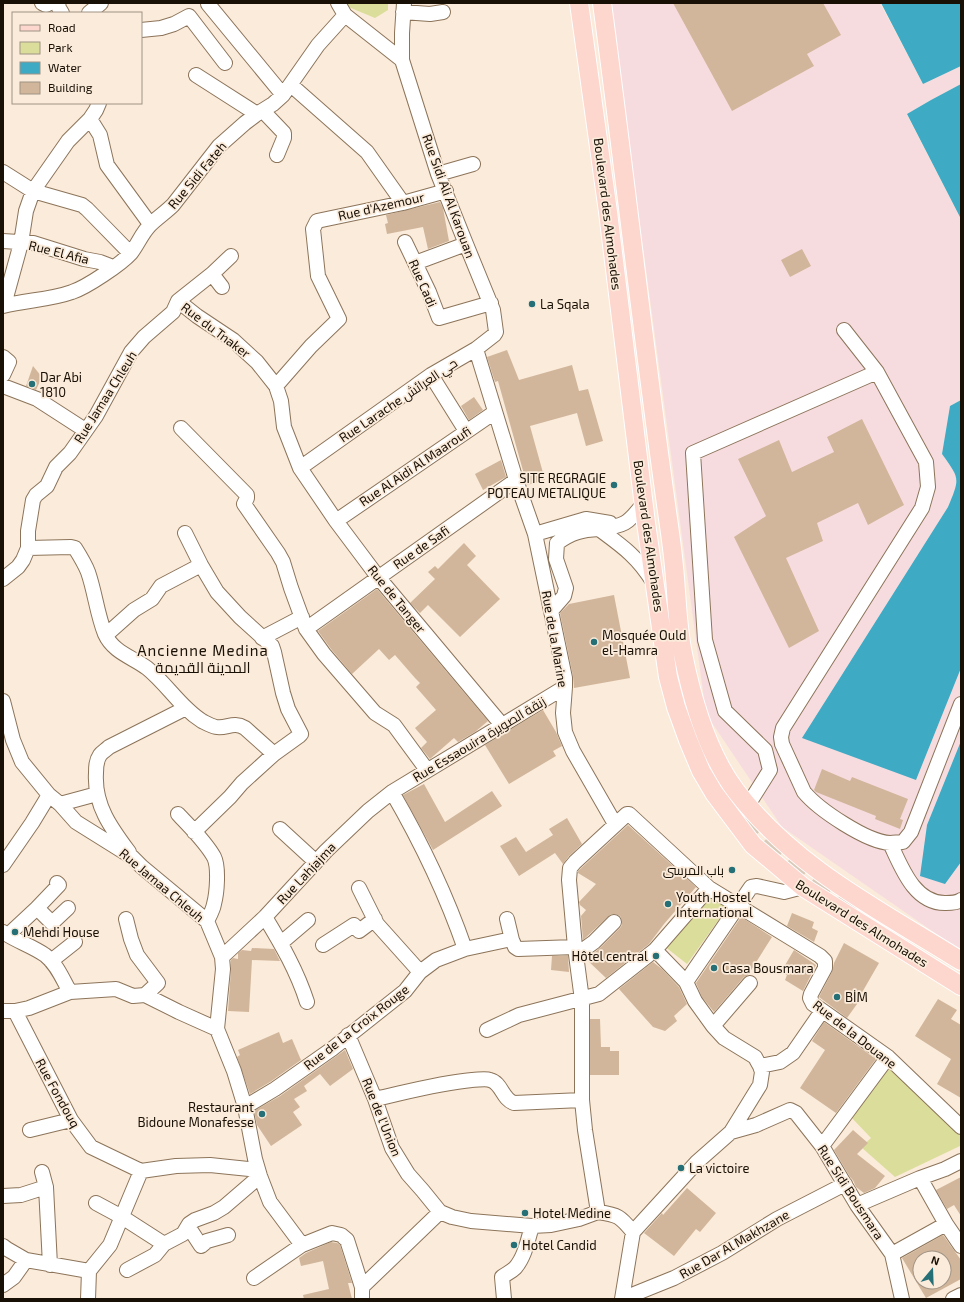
<svg xmlns="http://www.w3.org/2000/svg" width="964" height="1302" font-family="'Exo 2',Cairo,sans-serif">
  <style>
    .industrial { fill: #f7dcdf }
    .green { fill: #dbde9b }
    .water { fill: #3eaac4 }
    .building { fill: #d1b69b; fill-rule: evenodd }
    .lines { fill: none; stroke-linecap: round; stroke-linejoin: round }
    .highway-tunnel { stroke: #d9caba; stroke-width: 21; stroke-dasharray: 21 10; stroke-linecap: butt }
    .minor-casing { stroke: #8c745a; stroke-width: 16 }
    .major-casing { stroke: #fff; stroke-width: 20 }
    .minor { stroke: #fff; stroke-width: 14 }
    .major { stroke: #fdd6ce; stroke-width: 18 }
    .poi-dot { fill: #256f77; stroke: #fbebda; stroke-width: 1.5 }
    .labels { text-anchor: middle; stroke-width: 3.5; stroke-linejoin: round; paint-order: stroke }
    .street-label { font-size: 13px; fill: #180f05; stroke: #fbebda }
    .poi-label { font-size: 13px; fill: #180f05; stroke: #fbebda; text-anchor: start }
    .quarter-label { font-size: 15px; letter-spacing: 1px; fill: #180f05; stroke: #fbebda }
  </style>
  <rect width="100%" height="100%" fill="#fbebda"/>
  <path class="industrial" d="M610,3H880L923,84L961,66V84L931,100L907,115L961,219V400L950,406L942,454L954,471L957,479L956,487L948,507L916,780L961,668V951L782,827L706,714Z"/>
  <path class="green" d="M344,3H388V10L375,18L346,6Z
    M712,892L730,904L687,964L664,946Z
    M888,1057L961,1128V1143L960,1146L895,1177L861,1147L871,1138L850,1116Z"/>
  <path class="water" d="M881,3H961V66L923,84Z
    M961,84V219L907,114L931,100Z
    M961,400V668L916,780L802,738L948,507C960,478 960,479 942,454L950,406Z
    M961,741V862L945,884L920,876L927,825Z"/>
  <path class="building" d="M673,3H823L841,35L807,54L814,66L732,111Z
    M440,202L443,208L449,241L428,249L423,227L387,234L385,224L388,223L386,215Z
    M802,249L811,266L790,277L781,260Z
    M507,350L519,380L572,365L579,391L588,389L603,441L586,446L577,413L530,426L545,480L527,485L498,381L495,382L487,357Z
    M33,366L42,377L36,390L26,386Z
    M474,397L483,410L469,420L461,406Z
    M862,419L904,505L868,525L858,503L817,523L823,541L786,558L819,631L789,648L734,537L766,516L738,459L779,440L792,472L834,452L827,437Z
    M501,460L506,477L483,490L475,474Z
    M464,543L476,556L467,565L500,599L460,637L428,605L420,613L410,603L435,579L428,572L435,566L438,569Z
    M377,589L488,721L475,732L458,742L454,738L430,759L421,748L427,742L415,728L436,710L416,687L420,683L415,678L395,655L389,660L379,649L352,674L331,649L318,631Z
    M614,595L630,678L574,688L573,676L560,613L569,604Z
    M543,710L556,732L562,746L553,751L556,756L509,784L485,745Z
    M822,769L850,781L852,777L908,799L900,819L903,820L900,829L875,819L876,816L816,792L814,790Z
    M424,784L445,822L492,791L502,806L433,850L403,795Z
    M567,818L582,844L569,856L563,864L555,853L519,876L500,846L516,837L526,852L553,835L549,829Z
    M628,825L696,887L664,924L649,944L606,978L586,959L600,948L620,928L622,925V920L620,916L616,914H611L583,940L581,916L586,910L580,905L579,902L596,884L578,873V871Z
    M792,913L814,922L812,928L818,931L814,942L787,926Z
    M741,917L772,937L748,975L744,977L714,1012L702,997L696,983Z
    M844,943L879,963L860,996L862,997L847,1018L819,997L832,972L834,963Z
    M252,948L274,949L280,961L252,960L249,1012L228,1011L231,970V960L233,958L238,959V953L242,950L251,951Z
    M794,950L816,965L803,991L785,980L787,975L781,972Z
    M552,956H568L569,972L551,970Z
    M653,962L662,969L679,987L687,1004L674,1016L677,1021L665,1031L653,1027L619,989Z
    M938,999L957,1010L951,1019L961,1025V1098L937,1084L951,1059L915,1036Z
    M590,1019H600L601,1047H610V1051H619V1075H590Z
    M824,1022L876,1059L836,1113L800,1088L825,1050L812,1041Z
    M279,1032L283,1043L292,1039L301,1060L270,1082L250,1094L237,1057L240,1055L238,1050Z
    M345,1050L353,1069L330,1086L320,1074L304,1086L307,1091L294,1099L300,1107L293,1112L302,1125L271,1146L257,1125L254,1111L280,1096Z
    M853,1130L868,1143L857,1154L885,1176L875,1188L864,1193L856,1187L853,1180L850,1177L834,1150Z
    M961,1177V1216L954,1205L947,1209L936,1190Z
    M687,1188L716,1213L700,1232L696,1229L674,1256L644,1233L662,1213L663,1215Z
    M943,1235L961,1260V1279L926,1298L902,1258ZM920,1258H944V1282H920Z
    M331,1242L337,1243L340,1245L352,1283H348L352,1299H304L303,1295L329,1289L323,1261L301,1266L299,1258L306,1253Z"/>
  <g class="lines">
    <path class="highway-tunnel" d="M727,791C763,842 807,877 858,912"/>
    <defs>
      <path id="minor" d="M42,3L46,5L50,3
        M58,3L59,8L62,13
        M338,3L345,15L402,60
        M208,4L283,95
        M403,12L430,14L443,12
        M89,13L101,3
        M141,30L161,28L174,24L189,16L225,63
        M196,75L257,114
        M291,85L367,152L403,203
        M99,103L96,110L90,119L100,135L107,165L150,224
        M263,111L284,133V138L277,155
        M3,172L33,191L82,205L87,209L130,253
        M438,174L473,164
        M3,241L33,243L84,259L100,262L113,267
        M405,242L429,292L439,318L491,303
        M415,263L466,244
        M212,274L222,287
        M178,301L197,316L233,340L257,362L276,386L281,401L284,427L300,468L336,521L378,577L502,725
        M4,305L21,243L26,211L33,191L68,141L90,119
        M3,306C26,300 50,300 72,292C87,287 121,264 131,253C138,244 142,233 150,225C157,218 166,212 173,205L219,146L245,123L257,114L273,104L283,95L318,45L345,15
        M844,330L877,372L926,462L928,487L922,508L783,728L781,737L782,744L804,792C819,810 867,842 890,843C894,843 899,842 903,842L911,832L961,704
        M476,349L516,480L535,534L565,678V687L563,713L565,732L573,751L615,824
        M3,357L9,362L3,375
        M431,375L466,431
        M3,386L37,399L85,430
        M276,386L311,346L339,319L318,276L313,229L317,221L403,203L446,191
        M181,428L247,495V498L244,504L278,553L283,562L291,588L306,629L324,654L375,713L394,725L427,770
        M300,468L431,375L476,349L494,335L496,332L493,310L466,244L438,174L402,60V33L404,3
        M643,504C628,524 624,526 599,529C622,546 638,557 653,582
        M336,521L495,412
        M185,533L201,565L217,592L240,617L272,646L274,652L283,693L288,709L301,734L299,736L274,754L242,783L230,797L194,832
        M535,534L586,519L610,523
        M28,548L71,547L75,548C80,556 85,564 88,572C95,592 97,614 105,634C113,652 132,657 147,668C167,684 180,707 202,721C206,723 211,726 216,727C227,729 233,721 245,728L274,754
        M3,579L18,567L23,560L28,548V531L33,500L36,495L47,486L56,467L70,453L96,416L131,352L144,337L173,312L178,301L212,274L231,256
        M551,611L564,596L566,588L556,559L557,543C572,532 582,530 599,529
        M306,629L516,480
        M106,635L134,610L152,599L161,586L201,565
        M262,638L302,617
        M3,701L13,740L22,762L49,795L60,804L76,822L132,857L142,867L207,921L222,957L223,969L217,1029L234,1071L245,1107L255,1159L260,1176L270,1202L302,1245
        M392,792C421,842 446,894 465,949
        M60,804L97,794
        M748,805L770,770L765,750L725,711L705,640L693,453L877,372
        M178,814C190,827 205,841 214,857C219,867 217,893 214,904C213,910 210,915 207,921
        M280,829L316,862
        M890,843C901,866 914,904 946,903C951,903 957,903 961,900
        M129,852C111,828 94,805 96,773C96,767 96,761 100,755C102,752 106,750 109,747L186,708
        M3,865L32,823L49,795
        M359,888L377,924L420,972
        M37,908L59,885L57,883
        M265,917C282,945 297,971 307,1002
        M126,919L131,939L137,955L158,983L145,995
        M507,919L512,940
        M3,932C16,941 32,946 45,955C57,964 63,980 70,992
        M8,935L37,908L52,923L68,908
        M281,943L308,920
        M323,945L354,925L359,931L375,919
        M655,950L686,982L695,1001L713,1026L724,1038L755,1057L760,1066
        M576,955L594,942L614,922
        M222,957L265,917L326,851L368,811L392,792L565,687
        M51,961L75,942
        M686,982L751,887L757,886L784,892L803,887
        M3,1011H15L29,1008L70,992L116,989L133,996L145,995L179,1012L217,1029
        M15,1011L71,1120L91,1147L141,1171L176,1166L210,1165L258,1170
        M713,1026L750,983
        M487,1030L519,1015L599,994L655,950L709,888
        M348,1035L375,1099L392,1148L408,1174L423,1191L440,1212L452,1217L471,1221L532,1226L551,1225L579,1219L598,1212
        M375,1099C407,1092 439,1083 472,1080C478,1080 485,1078 490,1080C502,1083 502,1099 514,1103L582,1100
        M245,1107L275,1089L332,1049L405,991L420,972L436,960L465,949L507,940H512L515,947L518,949L575,947
        M30,1130L71,1120
        M731,1132L760,1085L762,1072L760,1066L780,1062L793,1053L822,1011
        M822,1146L888,1057
        M42,1172L46,1187L50,1265
        M920,1178L946,1224L961,1246
        M3,1196L21,1195L46,1187
        M96,1203L122,1217L164,1244
        M857,1205L920,1178L945,1169L961,1161
        M598,1212L585,1130L582,1100V1000L575,947L569,880L570,868L575,862L627,814H629L709,888L820,956L825,961V968L811,994L810,998L813,1004L888,1057L961,1127
        M598,1212C618,1215 620,1216 633,1232
        M188,1226L201,1246L207,1241L228,1235
        M633,1232L697,1162L731,1132L756,1125L790,1110L796,1113L822,1146L857,1205L892,1254L902,1299
        M3,1246L7,1249L26,1260
        M892,1254L946,1224
        M127,1270L155,1255L164,1244L183,1234L189,1224L195,1220L214,1213L224,1207L260,1176
        M254,1278L302,1245L332,1233L341,1235L347,1240L362,1287V1299
        M3,1285L14,1277L26,1260L89,1271
        M362,1287L440,1212
        M88,1299L89,1271L110,1245L141,1171
        M504,1299L502,1277C506,1274 511,1272 515,1268C525,1257 528,1239 532,1226
        M622,1299L674,1278L722,1253L777,1219L845,1184
        M622,1299L633,1232
        M953,1299L961,1295"/>
      <path id="major" d="M579,3L608,212L646,523L668,677L676,707L688,740L701,771L714,793L753,845L803,887L961,986
        M602,3C624,167 642,332 665,497C668,520 672,543 674,567C677,596 677,626 683,654C692,699 708,754 736,791C796,869 880,910 961,961"/>
    </defs>
    <use href="#minor" class="minor-casing"/>
    <use href="#major" class="major-casing"/>
    <use href="#minor" class="minor"/>
    <use href="#major" class="major"/>
  </g>
  <g class="poi-dot">
    <circle cx="532" cy="304" r="4"/>
    <circle cx="32" cy="384" r="4"/>
    <circle cx="614" cy="485" r="4"/>
    <circle cx="594" cy="642" r="4"/>
    <circle cx="732" cy="870" r="4"/>
    <circle cx="668" cy="904" r="4"/>
    <circle cx="15" cy="932" r="4"/>
    <circle cx="656" cy="956" r="4"/>
    <circle cx="714" cy="968" r="4"/>
    <circle cx="837" cy="997" r="4"/>
    <circle cx="262" cy="1114" r="4"/>
    <circle cx="681" cy="1168" r="4"/>
    <circle cx="525" cy="1213" r="4"/>
    <circle cx="514" cy="1245" r="4"/>
  </g>
  <g class="labels">
    <g class="street-label">
      <text transform="translate(197 175) rotate(-50)" y="5">Rue Sidi Fateh</text>
      <text transform="translate(449 196) rotate(70)" y="5">Rue Sidi Ali Al Karouan</text>
      <text transform="translate(381 206) rotate(-13)" y="5">Rue d'Azemour</text>
      <text transform="translate(608 214) rotate(83)" y="5">Boulevard des Almohades</text>
      <text transform="translate(59 252) rotate(14)" y="5">Rue El Afia</text>
      <text transform="translate(423 283) rotate(66)" y="5">Rue Cadi</text>
      <text transform="translate(216 330) rotate(37)" y="5">Rue du Tnaker</text>
      <text transform="translate(105 397) rotate(-58)" y="5">Rue Jamaa Chleuh</text>
      <text transform="translate(398 400) rotate(-34)" y="5">Rue Larache حي العرائش</text>
      <text transform="translate(415 466) rotate(-34)" y="5">Rue Al Aidi Al Maaroufi</text>
      <text transform="translate(649 536) rotate(82)" y="5">Boulevard des Almohades</text>
      <text transform="translate(421 547) rotate(-35)" y="5">Rue de Safi</text>
      <text transform="translate(397 599) rotate(51)" y="5">Rue de Tanger</text>
      <text transform="translate(555 639) rotate(80)" y="5">Rue de la Marine</text>
      <text transform="translate(479 739) rotate(-31)" y="5">Rue Essaouira زنقة الصويرة</text>
      <text transform="translate(306 873) rotate(-47)" y="5">Rue Lahjajma</text>
      <text transform="translate(162 885) rotate(40)" y="5">Rue Jamaa Chleuh</text>
      <text transform="translate(862 923) rotate(32)" y="5">Boulevard des Almohades</text>
      <text transform="translate(356 1027) rotate(-38)" y="5">Rue de La Croix Rouge</text>
      <text transform="translate(855 1034) rotate(38)" y="5">Rue de la Douane</text>
      <text transform="translate(58 1093) rotate(61)" y="5">Rue Fondouq</text>
      <text transform="translate(382 1117) rotate(68)" y="5">Rue de l'Union</text>
      <text transform="translate(851 1192) rotate(57)" y="5">Rue Sidi Bousmara</text>
      <text transform="translate(734 1244) rotate(-30)" y="5">Rue Dar Al Makhzane</text>
    </g>
    <g class="poi-label">
      <text x="540" y="309">La Sqala</text>
      <text x="40" y="382">Dar Abi<tspan x="40" dy="15">1810</tspan></text>
      <text x="606" y="483" text-anchor="end">SITE REGRAGIE<tspan x="606" dy="15">POTEAU METALIQUE</tspan></text>
      <text x="602" y="640">Mosquée Ould<tspan x="602" dy="15">el-Hamra</tspan></text>
      <text x="724" y="875" text-anchor="end">باب المرسى</text>
      <text x="676" y="902">Youth Hostel<tspan x="676" dy="15">International</tspan></text>
      <text x="23" y="937">Mehdi House</text>
      <text x="648" y="961" text-anchor="end">Hôtel central</text>
      <text x="722" y="973">Casa Bousmara</text>
      <text x="845" y="1002">BİM</text>
      <text x="254" y="1112" text-anchor="end">Restaurant<tspan x="254" dy="15">Bidoune Monafesse</tspan></text>
      <text x="689" y="1173">La victoire</text>
      <text x="533" y="1218">Hotel Medine</text>
      <text x="522" y="1250">Hotel Candid</text>
    </g>
    <g class="quarter-label">
      <text x="203" y="656">Ancienne Medina<tspan x="203" dy="17">المدينة القديمة</tspan></text>
    </g>
  </g>
  <rect width="964" height="1302" fill="none" stroke="#180f05" stroke-width="8"/>
  <rect x="12" y="12" width="130" height="92" fill="#fbebda" stroke="#a09385"/>
  <rect x="20" y="25" width="20" height="6" fill="#fdd6ce" stroke="#a09385"/>
  <text x="48" y="32" font-size="12" fill="#180f05">Road</text>
  <rect x="20" y="42" width="20" height="12" fill="#dbde9b" stroke="#a09385"/>
  <text x="48" y="52" font-size="12" fill="#180f05">Park</text>
  <rect x="20" y="62" width="20" height="12" fill="#3eaac4" stroke="#a09385"/>
  <text x="48" y="72" font-size="12" fill="#180f05">Water</text>
  <rect x="20" y="82" width="20" height="12" fill="#d1b69b" stroke="#a09385"/>
  <text x="48" y="92" font-size="12" fill="#180f05">Building</text>
  <g transform="translate(932 1270) rotate(19)"><circle r="19" fill="#fbebda" stroke="#a09385"/>
  <path d="M0-3L7 15L0 10L-7 15Z" fill="#256f77"/>
  <text y="-6" font-size="11" font-weight="bold" text-anchor="middle" fill="#180f05">N</text>
  </g>
</svg>
